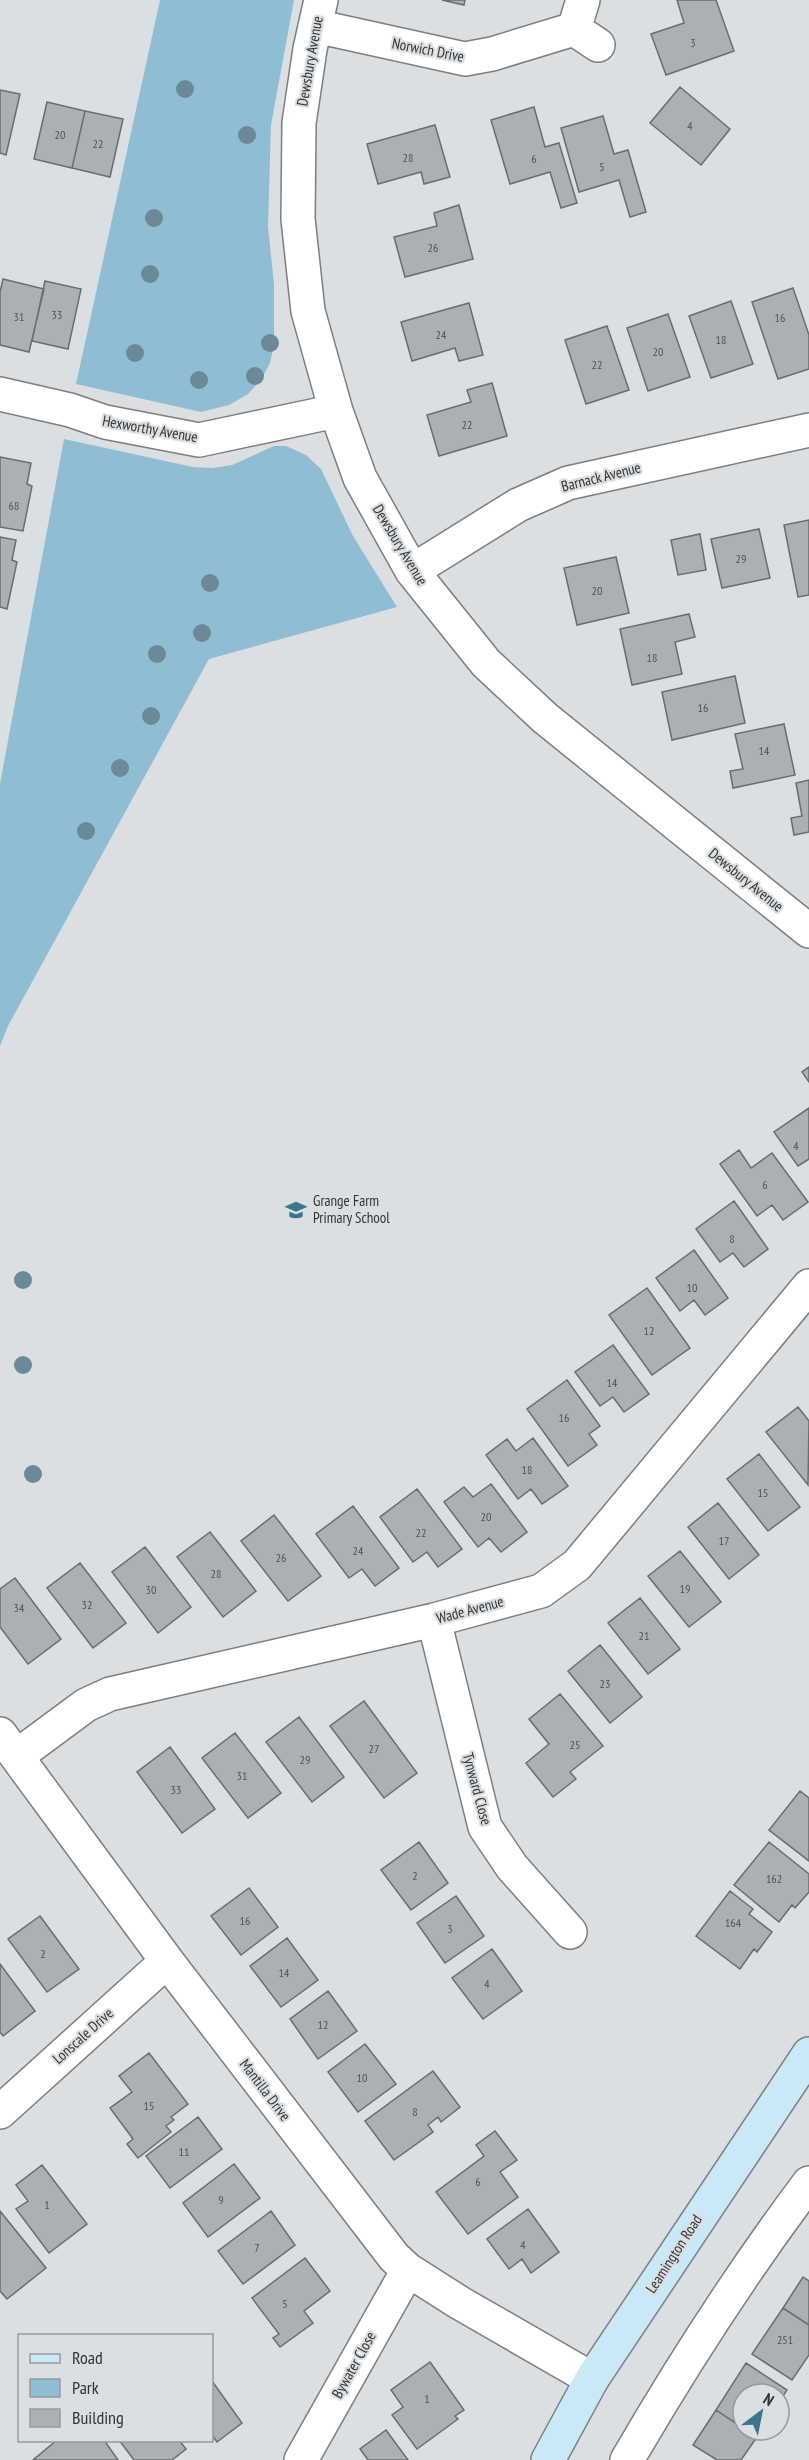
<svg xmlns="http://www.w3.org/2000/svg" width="809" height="2460" font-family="'PT Sans Narrow',sans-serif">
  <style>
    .green { fill: #8fbed4 }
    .building { fill: #acb0b3; stroke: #696d6f; stroke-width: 1.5 }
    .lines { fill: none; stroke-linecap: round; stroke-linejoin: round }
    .street-casing { stroke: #7b7f81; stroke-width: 36 }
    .secondary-casing { stroke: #7b7f81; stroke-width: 36 }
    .street { stroke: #fff; stroke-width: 33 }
    .secondary { stroke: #c9e9f6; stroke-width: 33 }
    .tree { fill: #6b8996 }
    .labels { text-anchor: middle; stroke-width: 4.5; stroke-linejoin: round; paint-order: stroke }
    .number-label { font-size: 12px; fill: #505254 }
    .street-label { font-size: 15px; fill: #313334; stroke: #dbdfe2 }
    .poi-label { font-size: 15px; fill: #313334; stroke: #dbdfe2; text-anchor: start }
  </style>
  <rect width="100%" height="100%" fill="#dbdfe2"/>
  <path class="green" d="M160,0H294L271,125L268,227L274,284V345L270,363L261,380L248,394L229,405L201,412L76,384Z
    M64,439L193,467L212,468L232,465L274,446H286L306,455L321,469L353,536L397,607L209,659L8,1026L0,1046V784Z"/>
  <path class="building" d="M442,0H465L464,5Z
    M677,0H716L734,51L666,75L651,34L684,23Z
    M680,87L730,129L701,165L650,123Z
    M0,90L20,94L6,155L0,153Z
    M47,102L85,111L72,168L34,159Z
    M534,107L545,147L559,143L577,203L561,208L550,172L510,184L491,120Z
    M85,111L123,119L110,177L72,168Z
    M603,116L614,154L628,150L646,212L630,217L619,180L579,192L561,128Z
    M435,125L450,177L424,184L421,172L378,184L367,144Z
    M459,205L473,259L405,277L394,237L437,226L434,213Z
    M3,279L44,289L29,352L0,345V292Z
    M45,281L81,289L68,349L32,341Z
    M793,288L809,335V369L778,379L752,302Z
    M731,301L753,364L711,378L689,316Z
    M469,303L483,355L459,361L455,348L412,361L401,322Z
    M668,314L690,377L648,391L627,328Z
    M607,326L629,390L586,404L565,340Z
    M492,383L507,436L439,456L427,415L471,402L467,390Z
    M0,457L31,463L27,484L32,486L23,531L0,527Z
    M809,520V595L798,597L784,525Z
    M759,529L770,578L722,588L711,539Z
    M700,534L706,570L678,575L671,540Z
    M0,537L16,540L12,560L17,562L7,609L0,607Z
    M616,557L629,613L577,625L564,568Z
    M689,614L695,637L675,642L682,674L632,685L620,629Z
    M735,676L745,723L672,740L662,692Z
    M784,724L795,775L733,788L730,771L743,769L735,734Z
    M809,780V832L794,835L791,818L802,816L796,783Z
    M809,1067V1082L802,1072Z
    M809,1108V1159L798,1166L774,1132Z
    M739,1150L751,1168L772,1153L808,1202L783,1220L772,1205L757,1216L720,1164Z
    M734,1201L768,1249L744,1267L733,1253L720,1262L696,1229Z
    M694,1250L728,1298L705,1315L694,1300L680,1311L656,1278Z
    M647,1288L690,1348L652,1375L609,1315Z
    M613,1345L649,1394L624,1412L613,1397L600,1406L575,1372Z
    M567,1380L600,1426L589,1434L597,1445L568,1466L527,1409Z
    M798,1407L809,1421L808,1485L766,1432Z
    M533,1438L568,1486L542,1504L531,1489L518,1499L486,1455L507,1439L516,1451Z
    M759,1454L800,1507L768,1531L727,1479Z
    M491,1484L527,1532L501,1552L489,1538L478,1547L444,1502L464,1487L473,1497Z
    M417,1489L462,1549L438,1567L427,1552L413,1562L380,1517Z
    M718,1503L759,1555L729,1579L688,1527Z
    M353,1506L399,1568L375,1586L362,1569L349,1578L316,1534Z
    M274,1515L321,1576L288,1601L241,1541Z
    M210,1532L256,1591L223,1617L177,1557Z
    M145,1547L191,1607L158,1633L112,1572Z
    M680,1551L721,1602L689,1627L648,1576Z
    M80,1563L126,1623L93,1648L47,1588Z
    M15,1578L61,1639L28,1664L0,1627V1589Z
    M640,1598L680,1649L648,1674L608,1623Z
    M600,1645L642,1697L610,1723L568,1671Z
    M560,1694L603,1746L570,1772L576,1779L553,1797L526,1763L549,1744L529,1719Z
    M364,1701L417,1773L384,1798L330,1726Z
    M299,1717L344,1777L312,1802L266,1742Z
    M235,1733L281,1793L248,1818L202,1758Z
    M170,1747L215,1809L182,1833L137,1772Z
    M800,1791L809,1798V1861L769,1830Z
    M419,1842L448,1883L411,1910L381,1870Z
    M769,1842L809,1874V1892L795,1908L792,1905L779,1922L734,1885Z
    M249,1888L278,1927L241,1955L211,1916Z
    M730,1891L753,1909L749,1914L772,1932L757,1952L754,1949L740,1969L696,1936Z
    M456,1896L484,1936L445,1963L417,1923Z
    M40,1916L79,1969L47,1992L8,1939Z
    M287,1938L318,1980L281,2007L250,1966Z
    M492,1949L522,1991L483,2019L452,1978Z
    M0,1964L35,2011L3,2036L0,2032Z
    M328,1991L357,2031L318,2059L290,2019Z
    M365,2044L396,2084L358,2112L328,2072Z
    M149,2053L188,2104L171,2117L174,2120L166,2126L171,2132L138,2158L127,2144L133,2139L110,2108L132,2092L119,2076Z
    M433,2071L460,2107L441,2122L438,2117L428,2125L433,2132L394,2160L365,2121Z
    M198,2117L222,2149L170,2188L146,2156Z
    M495,2131L517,2160L500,2172L518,2197L468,2234L436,2192L484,2156L476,2145Z
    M234,2164L260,2198L208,2237L183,2203Z
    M42,2165L87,2224L49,2253L16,2209L28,2201L16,2185Z
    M528,2209L559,2252L531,2273L522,2259L509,2269L487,2239Z
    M0,2211L46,2268L7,2299L0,2291Z
    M271,2211L295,2245L243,2284L218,2251Z
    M305,2258L330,2291L304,2311L313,2323L280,2347L273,2338L279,2334L252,2298Z
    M803,2277L809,2281V2325L783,2308Z
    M783,2308L809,2325V2355L792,2380L752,2354Z
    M430,2362L464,2410L455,2416L458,2419L417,2449L392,2415L403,2407L391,2390Z
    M746,2363L787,2390L779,2402V2394H743V2428L716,2410Z
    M212,2381L242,2423L217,2442L212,2435Z
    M716,2410L743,2428V2430L757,2437L741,2460H717L693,2445Z
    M386,2430L408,2460H368L360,2449Z
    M747,2430H761L757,2437Z
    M57,2440H104L118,2460H33Z
    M119,2440H179L186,2449L172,2460H134Z"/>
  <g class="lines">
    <defs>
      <path id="street" d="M321,0L310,49L299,123L298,219L308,311L336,411L360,478L412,571L486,663L545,718L809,931
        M583,0L574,29L598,45
        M315,26L465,59L492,54L574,29
        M0,394L70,410L105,422L199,440L336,411
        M412,571L518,505L568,483L809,430
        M434,1620L485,1827L512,1867L570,1932
        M0,1734L167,1961L394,2257L408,2270L460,2303L592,2379
        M17,1756L86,1705L110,1694L434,1620L541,1591L577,1565L809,1286
        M0,2112L167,1961
        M301,2460L408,2270
        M627,2460C683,2364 742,2272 809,2183"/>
      <path id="secondary" d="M548,2460L592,2379L809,2054"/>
    </defs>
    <use href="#street" class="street-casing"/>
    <use href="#secondary" class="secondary-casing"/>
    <use href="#street" class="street"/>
    <use href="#secondary" class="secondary"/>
  </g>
  <g class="tree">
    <circle cx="185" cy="89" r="9"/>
    <circle cx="247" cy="135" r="9"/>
    <circle cx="154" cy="218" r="9"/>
    <circle cx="150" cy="274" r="9"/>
    <circle cx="270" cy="343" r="9"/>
    <circle cx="135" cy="353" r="9"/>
    <circle cx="255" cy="376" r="9"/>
    <circle cx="199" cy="380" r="9"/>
    <circle cx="210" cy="583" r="9"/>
    <circle cx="202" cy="633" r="9"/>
    <circle cx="157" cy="654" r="9"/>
    <circle cx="151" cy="716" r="9"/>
    <circle cx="120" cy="768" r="9"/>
    <circle cx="86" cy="831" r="9"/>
    <circle cx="23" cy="1280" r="9"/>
    <circle cx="23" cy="1365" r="9"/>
    <circle cx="33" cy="1474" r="9"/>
  </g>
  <defs>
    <symbol id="school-bare" viewBox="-9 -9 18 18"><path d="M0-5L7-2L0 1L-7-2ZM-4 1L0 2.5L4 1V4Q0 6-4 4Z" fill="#3c758e" stroke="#dbdfe2" stroke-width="2.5" paint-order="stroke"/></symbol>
  </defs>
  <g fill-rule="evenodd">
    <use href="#school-bare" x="281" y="1195" width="30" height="30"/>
  </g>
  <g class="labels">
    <g class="number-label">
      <text x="693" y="47">3</text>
      <text x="690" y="130">4</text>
      <text x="60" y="139">20</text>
      <text x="98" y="148">22</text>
      <text x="408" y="162">28</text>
      <text x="534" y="163">6</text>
      <text x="602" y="171">5</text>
      <text x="433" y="252">26</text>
      <text x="57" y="319">33</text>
      <text x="19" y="321">31</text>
      <text x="780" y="322">16</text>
      <text x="441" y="339">24</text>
      <text x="721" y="344">18</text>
      <text x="658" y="356">20</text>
      <text x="597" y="369">22</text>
      <text x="467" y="429">22</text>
      <text x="14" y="510">68</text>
      <text x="741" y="563">29</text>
      <text x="597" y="595">20</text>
      <text x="652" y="662">18</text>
      <text x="703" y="712">16</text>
      <text x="764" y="755">14</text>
      <text x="796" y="1150">4</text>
      <text x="765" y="1189">6</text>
      <text x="732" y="1243">8</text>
      <text x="692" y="1292">10</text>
      <text x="649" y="1335">12</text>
      <text x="612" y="1387">14</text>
      <text x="564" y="1422">16</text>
      <text x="527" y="1474">18</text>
      <text x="763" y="1497">15</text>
      <text x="486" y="1521">20</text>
      <text x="421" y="1537">22</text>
      <text x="724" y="1545">17</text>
      <text x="358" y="1555">24</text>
      <text x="281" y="1562">26</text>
      <text x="216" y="1578">28</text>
      <text x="685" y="1593">19</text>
      <text x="151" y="1594">30</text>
      <text x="87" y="1609">32</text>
      <text x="19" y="1612">34</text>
      <text x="644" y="1640">21</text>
      <text x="605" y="1688">23</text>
      <text x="575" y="1749">25</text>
      <text x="374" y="1753">27</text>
      <text x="305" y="1764">29</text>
      <text x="242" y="1780">31</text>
      <text x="176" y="1794">33</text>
      <text x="415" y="1880">2</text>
      <text x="774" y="1883">162</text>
      <text x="245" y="1925">16</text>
      <text x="733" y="1927">164</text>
      <text x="450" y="1933">3</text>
      <text x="43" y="1958">2</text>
      <text x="284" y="1977">14</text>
      <text x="487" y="1988">4</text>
      <text x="323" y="2029">12</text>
      <text x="362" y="2082">10</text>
      <text x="149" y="2110">15</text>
      <text x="415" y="2116">8</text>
      <text x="184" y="2156">11</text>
      <text x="478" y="2186">6</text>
      <text x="221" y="2204">9</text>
      <text x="47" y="2209">1</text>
      <text x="523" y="2249">4</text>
      <text x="257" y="2252">7</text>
      <text x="285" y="2308">5</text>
      <text x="785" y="2344">251</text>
      <text x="427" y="2403">1</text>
    </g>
    <g class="street-label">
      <text transform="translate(428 50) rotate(11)" y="5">Norwich Drive</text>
      <text transform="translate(310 61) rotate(-80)" y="5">Dewsbury Avenue</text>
      <text transform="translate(150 429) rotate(10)" y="5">Hexworthy Avenue</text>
      <text transform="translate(601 477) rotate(-14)" y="5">Barnack Avenue</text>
      <text transform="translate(400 545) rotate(59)" y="5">Dewsbury Avenue</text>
      <text transform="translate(746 880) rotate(39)" y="5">Dewsbury Avenue</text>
      <text transform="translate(470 1610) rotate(-15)" y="5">Wade Avenue</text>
      <text transform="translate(477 1789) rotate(75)" y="5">Tynward Close</text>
      <text transform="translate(83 2036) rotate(-42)" y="5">Lonscale Drive</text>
      <text transform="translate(265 2090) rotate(53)" y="5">Mantilla Drive</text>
      <text transform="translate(674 2254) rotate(-57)" y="5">Leamington Road</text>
      <text transform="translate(354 2365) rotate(-61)" y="5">Bywater Close</text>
    </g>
    <g class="poi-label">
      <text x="313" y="1206">Grange Farm<tspan x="313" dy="17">Primary School</tspan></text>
    </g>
  </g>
  <rect x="18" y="2334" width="195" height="108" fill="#dbdfe2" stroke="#979a9c" stroke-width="1.5"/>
  <rect x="30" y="2354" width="30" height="9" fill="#c9e9f6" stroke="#979a9c" stroke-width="1.5"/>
  <text x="72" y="2364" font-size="18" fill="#313334">Road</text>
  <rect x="30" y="2379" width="30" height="18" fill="#8fbed4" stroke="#979a9c" stroke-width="1.5"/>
  <text x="72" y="2394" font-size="18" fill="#313334">Park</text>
  <rect x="30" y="2409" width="30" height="18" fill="#acb0b3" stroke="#979a9c" stroke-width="1.5"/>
  <text x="72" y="2424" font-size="18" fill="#313334">Building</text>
  <g transform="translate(761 2412) rotate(32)"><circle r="28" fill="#dbdfe2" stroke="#979a9c" stroke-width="1.5"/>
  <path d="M0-4.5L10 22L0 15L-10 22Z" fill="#3c758e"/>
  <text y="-9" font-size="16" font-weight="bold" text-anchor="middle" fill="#313334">N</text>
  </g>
</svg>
